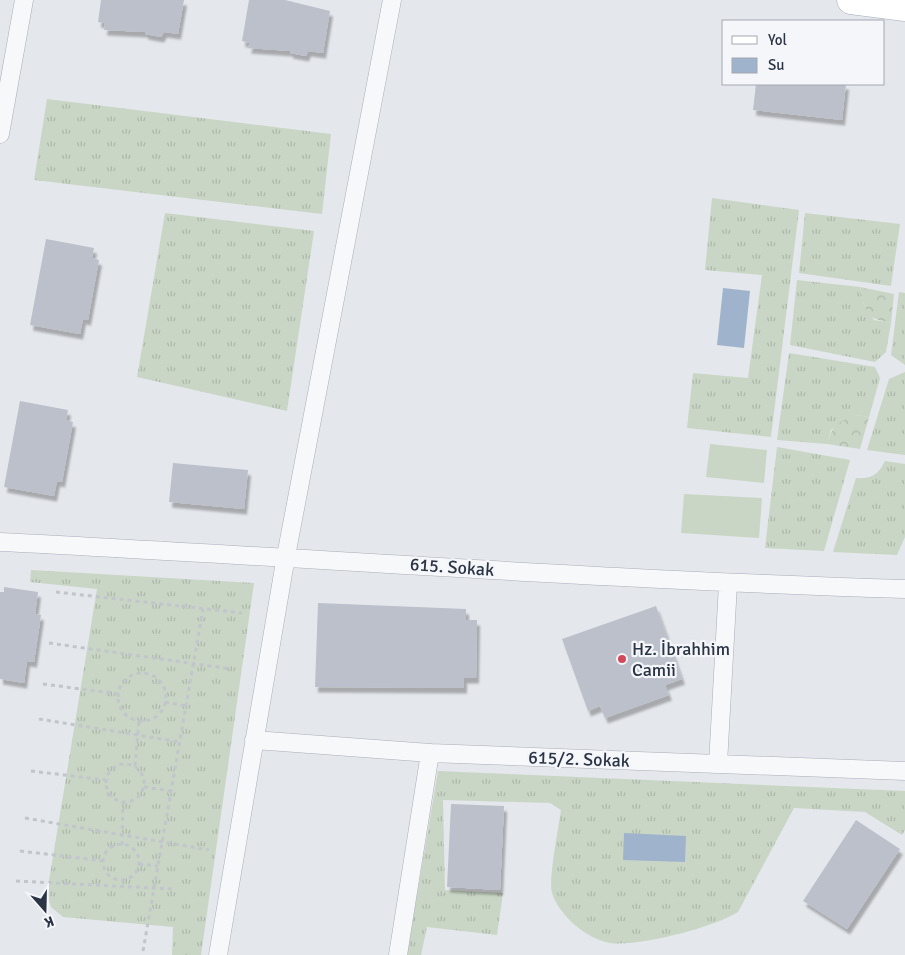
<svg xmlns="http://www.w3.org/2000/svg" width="905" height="955" font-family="Signika,sans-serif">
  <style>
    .grass { fill: url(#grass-tufts) }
    .forest { fill: url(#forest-crowns) }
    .pitch { fill: #c9d6c5 }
    .water { fill: #9fb4cc }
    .building { fill: #bbc0ca; filter: url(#shadow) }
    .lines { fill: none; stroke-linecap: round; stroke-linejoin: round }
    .street-casing { stroke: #a9aeb7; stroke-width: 19 }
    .primary-casing { stroke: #a3abb8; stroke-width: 29 }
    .path { stroke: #c2c5cb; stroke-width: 3; stroke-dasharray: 4 4; stroke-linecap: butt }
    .street { stroke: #f7f8fa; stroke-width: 18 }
    .primary { stroke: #fff; stroke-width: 28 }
    .poi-dot { fill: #d1495b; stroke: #f4f6f9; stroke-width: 2 }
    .labels { text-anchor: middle; stroke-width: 4.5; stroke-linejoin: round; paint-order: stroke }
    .street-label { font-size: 18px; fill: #2b3445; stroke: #f4f6f9 }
    .poi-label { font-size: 18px; fill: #2b3445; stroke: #f4f6f9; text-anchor: start }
  </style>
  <defs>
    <pattern id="grass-tufts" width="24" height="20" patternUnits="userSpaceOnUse" patternTransform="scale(1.25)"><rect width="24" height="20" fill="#c9d6c5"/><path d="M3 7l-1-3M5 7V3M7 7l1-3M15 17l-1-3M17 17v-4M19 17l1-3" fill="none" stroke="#adb8ab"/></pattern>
    <pattern id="forest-crowns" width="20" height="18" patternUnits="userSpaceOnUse" patternTransform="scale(1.25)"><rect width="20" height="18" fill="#c9d6c5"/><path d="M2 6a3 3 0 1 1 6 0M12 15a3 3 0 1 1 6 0" fill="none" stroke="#adb8ab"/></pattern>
    <filter id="shadow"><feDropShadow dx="3" dy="5.5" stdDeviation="1" flood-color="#0004"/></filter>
  </defs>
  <rect width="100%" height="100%" fill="#e4e7ec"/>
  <path class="grass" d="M47,99L331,134L322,214L34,180Z
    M712,198L799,210L771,437L687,428L693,373L748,378L762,275L705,270Z
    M165,213L314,231L287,411L137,377Z
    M805,213L900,224L891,286L799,273Z
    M797,280L860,287L864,305L874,320L891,323L886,352L875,362L790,345Z
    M899,292L905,293V365L891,355Z
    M789,353L875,367L880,378L869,417L856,415L831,430L827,444L777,440Z
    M905,372V455L867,450L889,379Z
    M777,447L850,460L824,551L765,548Z
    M885,461L905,464V537L897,555L833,552L856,478C872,479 878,475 885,461Z
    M31,570L254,583L201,955H172L173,927L63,917L51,907L47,893L97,589L30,582Z
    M438,771L905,791V830L902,835L865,812L794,808L738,912C715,927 638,947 610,943C586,939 559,915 552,893C548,881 559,825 561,810L550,803L443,800L445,890L503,893L497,935L427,927L421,955H407Z"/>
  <path class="forest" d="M860,287L894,294L891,323C864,318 866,312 860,287Z
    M856,415L869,417L860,449L827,444C832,426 838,422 856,415Z"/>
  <path class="pitch" d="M710,444L767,450L764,483L706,477Z
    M684,494L762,498L759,538L681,533Z"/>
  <path class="water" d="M723,288L750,291L744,348L717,345Z
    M624,833L686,836L685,862L623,860Z"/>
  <path class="building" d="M101,0H184L178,34L164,32L161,37L145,34V32L104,30L105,23L98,22Z
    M249,0H285L330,11L323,53L308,51L306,56L290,53V51L248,48L250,43L242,41Z
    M756,84H846L842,120L753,110Z
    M46,239L94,248L92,258L99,260L88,320L83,319L80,334L30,325Z
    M20,401L68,410L66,420L73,422L62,482L57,481L54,496L4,487Z
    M173,463L248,470L244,509L169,502Z
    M4,587L38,592L35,614L41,615L34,662L27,661L24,683L0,679V592H4Z
    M318,603L466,609V620H477L476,678H464V688L315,687Z
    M656,606L682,679L665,685L669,695L605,718L600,706L588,711L562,639Z
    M451,804L504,806L500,890L447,887Z
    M856,820L900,849L847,929L803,901Z"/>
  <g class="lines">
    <defs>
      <path id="street" d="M0,134L24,0
        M0,542C302,557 603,580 905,589
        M254,740L430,753L905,771
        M718,764L728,584
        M218,955L286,556L392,0
        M398,955L430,753"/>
      <path id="primary" d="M851,0L905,7"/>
    </defs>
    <use href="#street" class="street-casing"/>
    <use href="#primary" class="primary-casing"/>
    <path class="path" d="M56,592L242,613
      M49,643L231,669
      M118 697a24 24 0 1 1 48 0a24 24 0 1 1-48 0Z
      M43,684L119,694
      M165,702L186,706
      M39,719L180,742
      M106 783a19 19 0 1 1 38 0a19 19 0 1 1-38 0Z
      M135,766L139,721
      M31,771L106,780
      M144,787L171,791
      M25,818L209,850
      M103 862a18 18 0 1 1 36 0a18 18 0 1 1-36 0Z
      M122,845L123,802
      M20,851L104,861
      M139,864L158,866
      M16,881L173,889
      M143,951L203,609"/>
    <use href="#street" class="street"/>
    <use href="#primary" class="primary"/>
  </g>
  <circle class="poi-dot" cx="622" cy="659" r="5"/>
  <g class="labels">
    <g class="street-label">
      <text transform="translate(452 567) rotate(4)" y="6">615. Sokak</text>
      <text transform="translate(579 759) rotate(2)" y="6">615/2. Sokak</text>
    </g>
    <g class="poi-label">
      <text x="632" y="655">Hz. İbrahhim<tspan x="632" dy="21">Camii</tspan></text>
    </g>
  </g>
  <rect x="722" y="20" width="162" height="65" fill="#f4f6f9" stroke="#a4a8b1"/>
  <rect x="732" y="36" width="25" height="8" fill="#ffffff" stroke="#a4a8b1"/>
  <text x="768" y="45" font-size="15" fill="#2b3445">Yol</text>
  <rect x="732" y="58" width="25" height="15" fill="#9fb4cc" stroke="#a4a8b1"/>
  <text x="768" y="70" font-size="15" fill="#2b3445">Su</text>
  <g transform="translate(45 910) rotate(160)" stroke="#f4f6f9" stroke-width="4" paint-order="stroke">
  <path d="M0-4L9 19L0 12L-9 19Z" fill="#2b3445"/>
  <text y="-8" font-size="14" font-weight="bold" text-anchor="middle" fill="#2b3445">K</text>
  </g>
</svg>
